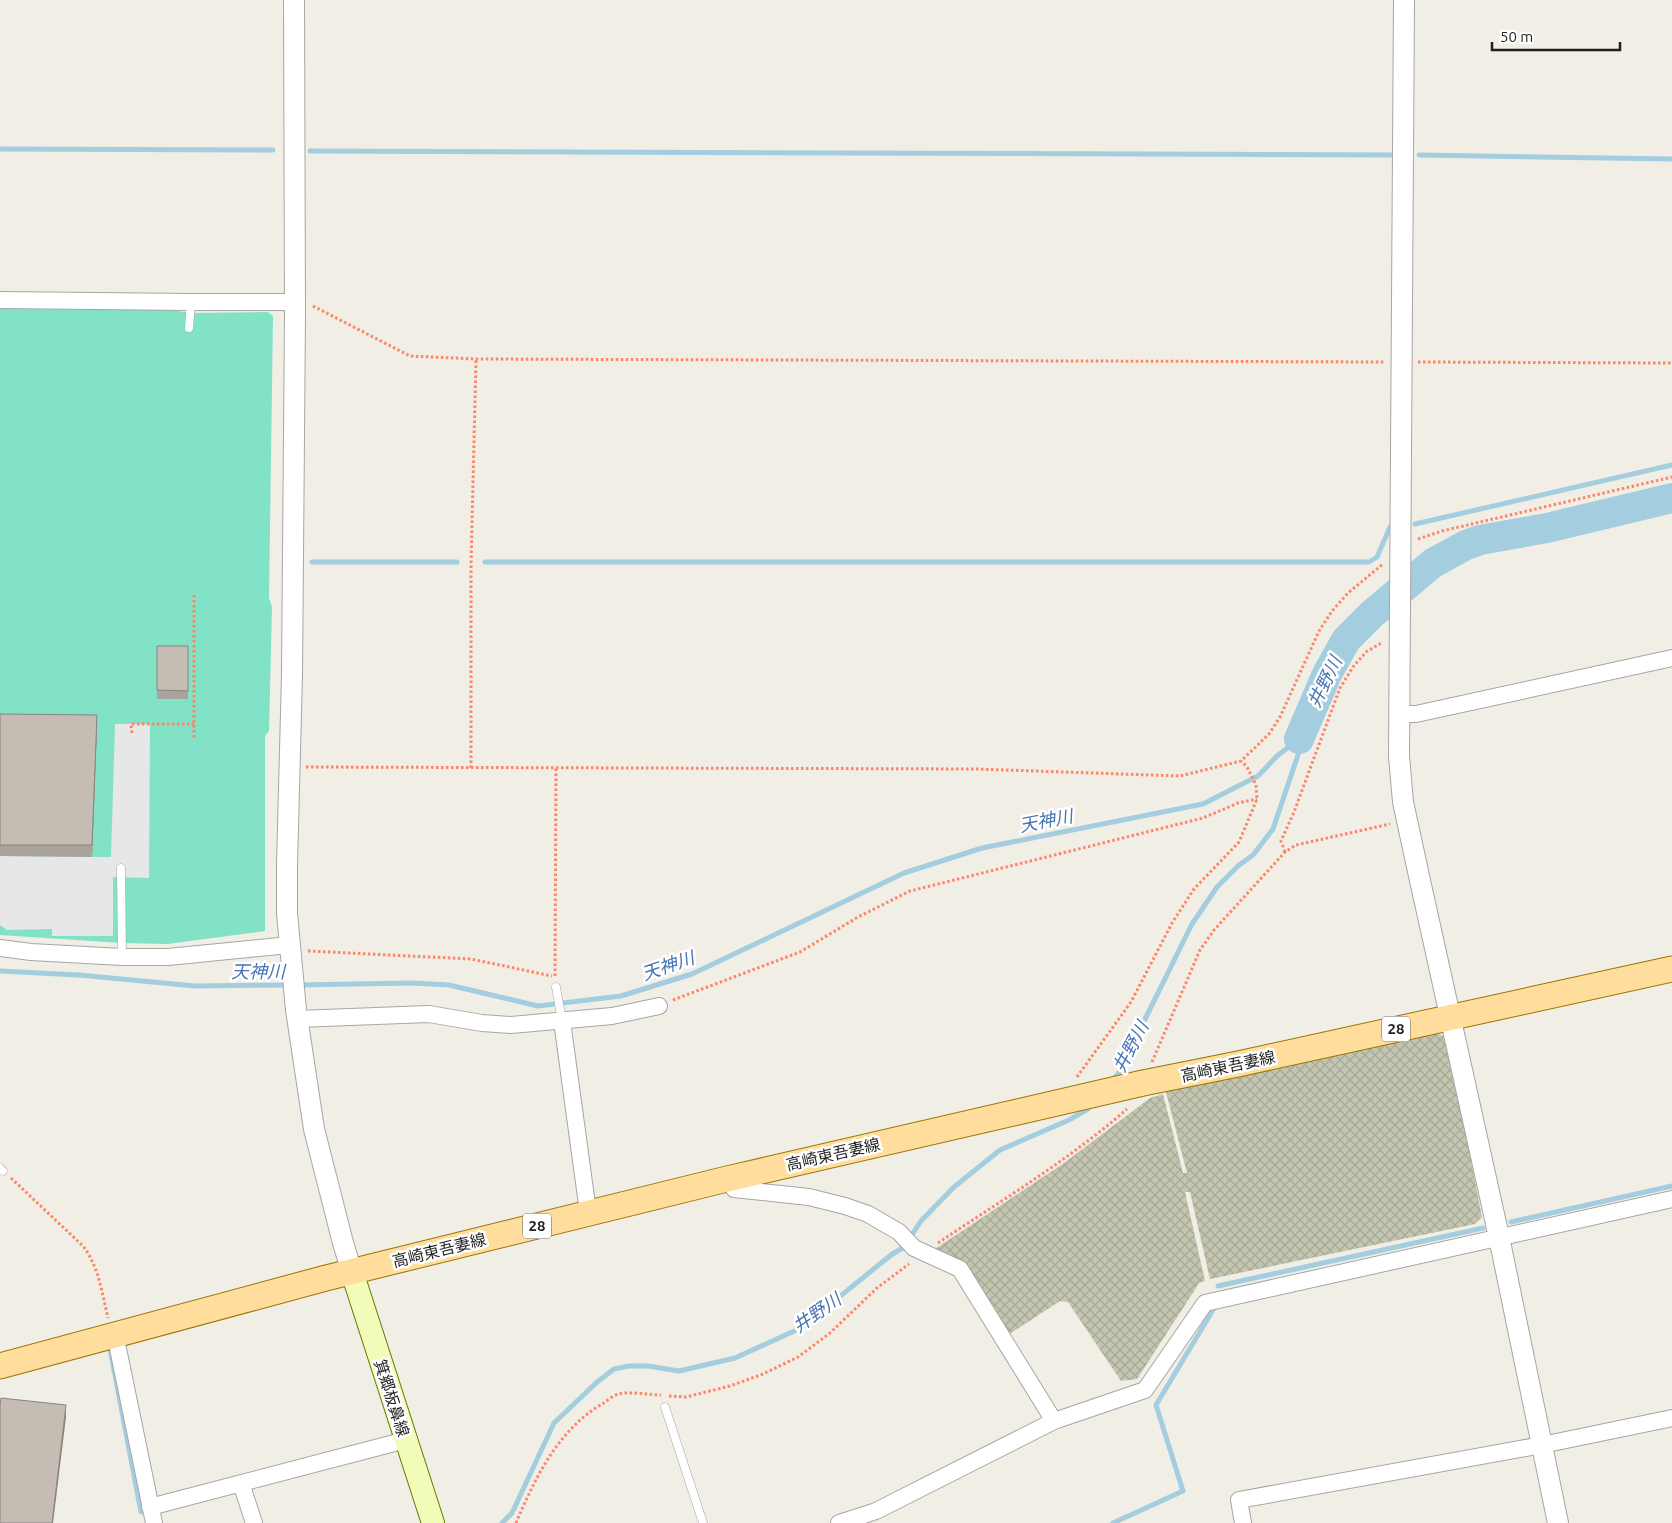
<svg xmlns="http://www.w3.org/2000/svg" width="1672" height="1523" font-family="Ubuntu,'Noto Sans JP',sans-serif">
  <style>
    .construction { fill: url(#construction-cross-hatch) }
    .pitch { fill: #81e2c5 }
    .parking { fill: #e7e7e7 }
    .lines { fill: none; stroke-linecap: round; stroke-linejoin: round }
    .stream { stroke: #a4cddf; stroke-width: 5 }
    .river { stroke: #a4cddf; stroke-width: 30 }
    .service-casing { stroke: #a6a6a6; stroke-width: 9 }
    .minor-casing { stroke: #a6a6a6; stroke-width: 18 }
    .tertiary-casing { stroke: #a6a6a6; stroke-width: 22 }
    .secondary-casing { stroke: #637c01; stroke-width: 24 }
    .primary-casing { stroke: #9a7500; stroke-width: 27 }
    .path { stroke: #ff8568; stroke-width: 3; stroke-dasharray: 2.5 2.5; stroke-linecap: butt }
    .service { stroke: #fff; stroke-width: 8 }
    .minor { stroke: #fff; stroke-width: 16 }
    .tertiary { stroke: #fff; stroke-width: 20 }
    .secondary { stroke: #f2fcb8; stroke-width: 22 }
    .primary { stroke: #ffdd9c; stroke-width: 25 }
    .wall { fill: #a9a39b }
    .shaded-wall { fill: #8a847e }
    .building { fill: #c5bdb4; stroke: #8a847e }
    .labels { text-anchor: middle; stroke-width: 5; stroke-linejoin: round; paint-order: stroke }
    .shield { fill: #fff; stroke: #626262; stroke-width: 1 }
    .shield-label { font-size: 15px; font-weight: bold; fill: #1f1f1f }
    .street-label { font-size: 16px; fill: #1f1f1f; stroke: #fff }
    .water-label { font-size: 18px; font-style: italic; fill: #4874b3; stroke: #fff }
  </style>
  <defs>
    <pattern id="construction-cross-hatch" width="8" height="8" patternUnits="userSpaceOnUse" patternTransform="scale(1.25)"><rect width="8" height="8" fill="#c3c5b0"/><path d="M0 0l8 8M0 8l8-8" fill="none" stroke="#a7a997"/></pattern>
  </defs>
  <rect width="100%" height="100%" fill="#f0eee5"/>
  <path class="construction" d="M1435,1033L1447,1037L1482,1217L1475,1224L1210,1279L1190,1192H1185L1205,1281L1199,1283L1196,1288L1137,1379L1121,1381L1068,1302L1060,1301L1008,1335L964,1264L932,1251L1064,1163L1150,1098L1163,1094L1183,1173H1187L1166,1092Z"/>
  <path class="pitch" d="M0,309L173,310L190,313L268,312L273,316L269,598L272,607L269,731L265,736V931L167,944L122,943L0,935Z"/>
  <path class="parking" d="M115,724H150L149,878L113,877V936H52V929L7,930L0,925V856L111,857Z"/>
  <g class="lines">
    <path class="stream" d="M0,149L273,150
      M310,151L1391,155
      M1419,155L1672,159
      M1415,524L1672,465
      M312,562H457
      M485,562H1369L1377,557L1390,527
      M0,971L79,975L195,986L289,985
      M297,985L412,983L449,985L538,1006L621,996L692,974L904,873L982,848L1203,804L1258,776L1277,756L1299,739
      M1111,1082L1118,1074L1192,924L1217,887L1238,866L1253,855L1273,829L1299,752V739
      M1511,1222L1672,1186
      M1218,1286L1483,1228
      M110,1349L141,1512
      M502,1523L512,1513L554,1423L596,1383L614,1369L629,1366H648L679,1371L735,1358L801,1328L891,1255L904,1247L921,1221L954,1187L1000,1150L1069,1120L1088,1109L1093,1103
      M1113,1523L1183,1491L1156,1405L1213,1310"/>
    <path class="river" d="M1299,739L1327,674L1346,640L1372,614L1433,563L1466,545L1480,540L1547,528L1672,498"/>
    <defs>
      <path id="service" d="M189,328L191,302
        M121,868L122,957
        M556,987L562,1021
        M0,1168L3,1171
        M665,1407L703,1523"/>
      <path id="minor" d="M0,300L191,302H295
        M1399,714H1416L1672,658
        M0,948L31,952L122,957H168L289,945
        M297,1019L429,1014L482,1023L511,1025L612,1016L659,1006
        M562,1021L588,1212
        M727,1179L734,1189L809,1197L845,1206L868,1214L899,1232L914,1248L960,1269L1054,1421
        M115,1334L154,1523
        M241,1483L254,1523
        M150,1507L406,1440
        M839,1523L876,1511L1054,1421L1145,1390L1205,1303L1672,1199
        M1243,1523L1239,1500L1542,1445L1672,1418"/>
      <path id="tertiary" d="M294,0L295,314L292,675L287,865V913L296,1010L314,1129L343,1243L352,1272
        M1404,0L1399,756L1403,802L1419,876L1499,1237L1558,1523"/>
      <path id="secondary" d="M352,1272L433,1523"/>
      <path id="primary" d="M0,1366L326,1278L727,1179L1143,1083L1238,1064L1672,969"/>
    </defs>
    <use href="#service" class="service-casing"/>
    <use href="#minor" class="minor-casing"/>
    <use href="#tertiary" class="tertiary-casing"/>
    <use href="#secondary" class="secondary-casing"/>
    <use href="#primary" class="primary-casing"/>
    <path class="path" d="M313,306L410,356L476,359L1384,362
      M1418,362L1672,363
      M1418,539L1442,531L1672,477
      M194,595V738
      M132,733L131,724H194
      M306,767L977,769L1180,776L1241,761L1269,734L1280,717L1319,631L1332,611L1348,593L1383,564
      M471,768V566L476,359
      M1285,852L1281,841L1294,812L1340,688L1353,667L1366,652L1383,642
      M308,951L471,959L552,976
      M555,976L556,768
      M673,1000L800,952L858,917L910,891L1203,818L1238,803L1257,799
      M1152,1062L1200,950L1214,930L1285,852L1296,845L1390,824
      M1077,1077L1131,1002L1172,923L1194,889L1239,842L1257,799L1256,785L1247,767L1241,761
      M11,1178L83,1246C99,1267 102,1293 108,1318
      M938,1243C1002,1200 1069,1160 1127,1109
      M669,1396L686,1397L730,1386L763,1374L798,1357L830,1333L877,1288L909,1264
      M516,1523C535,1478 558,1430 602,1404C607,1401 613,1395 619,1394C629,1391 650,1395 661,1395"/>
    <use href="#service" class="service"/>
    <use href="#minor" class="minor"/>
    <use href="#tertiary" class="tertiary"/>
    <use href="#secondary" class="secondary"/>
    <use href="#primary" class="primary"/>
  </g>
  <path class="wall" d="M157,646H188V699H157Z
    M0,714L97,727L92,857L0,856Z"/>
  <path class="shaded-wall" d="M97,715V727L92,857V845Z
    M66,1405V1417L53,1523H52Z"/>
  <path class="building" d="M157,646H188V691L157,690Z
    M0,714L97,715L92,845H0Z
    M1,1398L66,1405L52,1523H0V1407Z"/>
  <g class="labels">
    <g class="shield">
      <rect x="1382" y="1016.5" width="28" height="25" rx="4"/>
      <rect x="523" y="1213.5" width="28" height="25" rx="4"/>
    </g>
    <g class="shield-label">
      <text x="1396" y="1034">28</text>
      <text x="537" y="1231">28</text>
    </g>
    <g class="street-label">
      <text transform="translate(1228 1066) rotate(-12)" y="6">高崎東吾妻線</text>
      <text transform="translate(833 1154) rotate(-13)" y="6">高崎東吾妻線</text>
      <text transform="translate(439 1250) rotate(-14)" y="6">高崎東吾妻線</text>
      <text transform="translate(392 1398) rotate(72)" y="6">箕郷板鼻線</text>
    </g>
    <g class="water-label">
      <text transform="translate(1325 682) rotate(-64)" y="6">井野川</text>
      <text transform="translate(1046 821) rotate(-11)" y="6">天神川</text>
      <text transform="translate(668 966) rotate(-19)" y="6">天神川</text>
      <text x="258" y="978">天神川</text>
      <text transform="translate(1131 1047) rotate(-62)" y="6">井野川</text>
      <text transform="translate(817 1313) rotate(-35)" y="6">井野川</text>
    </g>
  </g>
  <path d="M1492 42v8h128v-8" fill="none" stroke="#1f1f1f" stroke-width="2.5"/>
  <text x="1500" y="42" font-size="15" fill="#1f1f1f" stroke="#ffffff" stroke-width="4" paint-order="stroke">50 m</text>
</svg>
